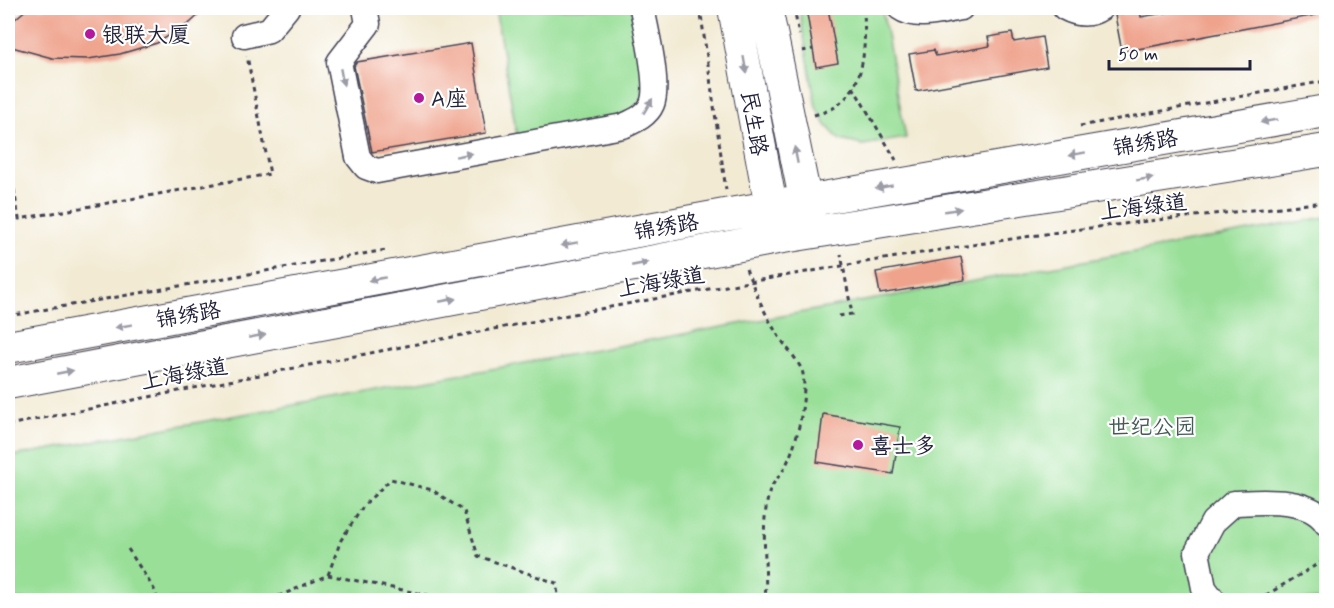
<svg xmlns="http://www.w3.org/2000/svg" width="1334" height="608" font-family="Mynerve,'LXGW WenKai TC',sans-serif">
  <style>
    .green { fill: #99df98; stroke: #5e806a; stroke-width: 1.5 }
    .building { fill: #efa38c }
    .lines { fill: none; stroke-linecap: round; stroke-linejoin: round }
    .minor-casing { stroke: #414052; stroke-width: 27 }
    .major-casing { stroke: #414052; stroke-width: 34 }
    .path { stroke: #414052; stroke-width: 3; stroke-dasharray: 4.5 4.5; stroke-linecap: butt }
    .minor { stroke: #fff; stroke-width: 24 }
    .major { stroke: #fff; stroke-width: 32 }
    .oneway { fill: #9c9ca7 }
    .poi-dot { fill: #b5179e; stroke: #fff; stroke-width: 2 }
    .labels { text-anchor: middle; stroke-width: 4.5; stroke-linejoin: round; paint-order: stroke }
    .poi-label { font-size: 22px; fill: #22223b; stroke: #fff; text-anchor: start }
    .street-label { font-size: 22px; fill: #22223b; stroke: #fff }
    .park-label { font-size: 22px; fill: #465b57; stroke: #fff }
  </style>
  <rect width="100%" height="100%" fill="#fff"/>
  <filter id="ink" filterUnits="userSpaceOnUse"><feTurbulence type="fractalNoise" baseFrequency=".0167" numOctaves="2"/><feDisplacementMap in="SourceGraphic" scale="12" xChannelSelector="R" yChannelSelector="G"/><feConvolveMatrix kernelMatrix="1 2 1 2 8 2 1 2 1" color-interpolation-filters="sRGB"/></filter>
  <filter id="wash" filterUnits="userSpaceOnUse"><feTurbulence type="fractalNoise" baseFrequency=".008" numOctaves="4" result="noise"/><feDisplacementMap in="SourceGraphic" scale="24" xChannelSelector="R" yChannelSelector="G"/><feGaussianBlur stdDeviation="1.35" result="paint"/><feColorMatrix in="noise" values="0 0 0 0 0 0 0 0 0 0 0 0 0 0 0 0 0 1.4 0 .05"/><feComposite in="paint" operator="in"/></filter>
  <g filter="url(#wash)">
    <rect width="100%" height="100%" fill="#f2ead3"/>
    <path class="green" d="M495,8H632C635,26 649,83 642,98C637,108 629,112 620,117L517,136Z
      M799,8H882L906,138L863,145L840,140L826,125L816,107Z
      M1326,217V600H8V457Z"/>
    <g id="blocks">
      <path class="building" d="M28,8H206L190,23L157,43L120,54L88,59L52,58L8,46V25Z
        M806,8H828L838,63L816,67Z
        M1194,8H1315L1316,15L1122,52L1115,15L1140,10L1141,17Z
        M1012,33L1014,42L1042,37L1047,67L916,91L909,54L934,50L936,56L990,46L988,37Z
        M471,43L486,133L372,152L354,66L357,62Z
        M961,257L965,280L880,294L876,272Z
        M823,414L900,427L893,474L817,462Z"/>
    </g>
  </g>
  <g filter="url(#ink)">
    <use href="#blocks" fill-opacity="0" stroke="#414052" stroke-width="1.5"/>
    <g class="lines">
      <defs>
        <path id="minor" d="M365,8L368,24L339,62L358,157L366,167L377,171L623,126C634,121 647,116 652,104C660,85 646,29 642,8
          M900,8C917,20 942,11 961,8
          M1065,8C1078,15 1089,16 1101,8
          M244,36L269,30L287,8
          M1213,600L1204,588L1197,552L1213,522L1234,503C1260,502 1310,497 1326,523"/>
        <path id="major" d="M734,8L775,228
          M766,8L810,223
          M8,347L730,214L1326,111
          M8,383L777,238L1326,150"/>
      </defs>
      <use href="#minor" class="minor-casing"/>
      <use href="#major" class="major-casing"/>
      <path class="path" d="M700,8L726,190
        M794,8L799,35
        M802,51L813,49
        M853,87L896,160
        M814,115C821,113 829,111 835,107C868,85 865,42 864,8
        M1080,126L1326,81
        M8,154L19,219L270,174L247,56
        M746,269C755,291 765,315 778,335C784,345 801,363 803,374C807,398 797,445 785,467C781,475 773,482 770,490C759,527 768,564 765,600
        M8,316L386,250
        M839,316L852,314L841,254
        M8,425C357,356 706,283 1059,232C1148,220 1238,212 1326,202
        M128,549L154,589L158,600
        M328,575L341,540L364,505L391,479L432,490L464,511L478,556L556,583L559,600
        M270,600L328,575L452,600
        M421,600L423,594
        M1258,600L1326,559"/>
      <use href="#minor" class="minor"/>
      <use href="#major" class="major"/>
    </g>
    <defs><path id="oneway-solid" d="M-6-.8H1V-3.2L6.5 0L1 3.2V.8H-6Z" transform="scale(1.5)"/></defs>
    <g class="oneway">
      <use href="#oneway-solid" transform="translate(745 65) rotate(80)"/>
      <use href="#oneway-solid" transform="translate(342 77) rotate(79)"/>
      <use href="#oneway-solid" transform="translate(648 106) rotate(-59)"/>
      <use href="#oneway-solid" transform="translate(1269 121) rotate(170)"/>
      <use href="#oneway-solid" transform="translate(1077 154) rotate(170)"/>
      <use href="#oneway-solid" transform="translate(464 155) rotate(-10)"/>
      <use href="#oneway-solid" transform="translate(796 155) rotate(-101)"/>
      <use href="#oneway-solid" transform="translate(1145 179) rotate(-9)"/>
      <use href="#oneway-solid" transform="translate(884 187) rotate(170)"/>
      <use href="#oneway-solid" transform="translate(953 210) rotate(-9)"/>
      <use href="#oneway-solid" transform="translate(569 244) rotate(170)"/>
      <use href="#oneway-solid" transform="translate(640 264) rotate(-11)"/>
      <use href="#oneway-solid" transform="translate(377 279) rotate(170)"/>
      <use href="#oneway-solid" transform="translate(448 300) rotate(-11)"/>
      <use href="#oneway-solid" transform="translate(124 326) rotate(170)"/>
      <use href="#oneway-solid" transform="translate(257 336) rotate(-11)"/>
      <use href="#oneway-solid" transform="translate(65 372) rotate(-11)"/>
    </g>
  </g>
  <g class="poi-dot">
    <circle cx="90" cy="34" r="6"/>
    <circle cx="419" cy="98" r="6"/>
    <circle cx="858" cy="445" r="6"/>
  </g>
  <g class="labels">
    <g class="poi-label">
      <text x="102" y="42">银联大厦</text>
      <text x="431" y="106">A座</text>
      <text x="870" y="453">喜士多</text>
    </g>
    <g class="street-label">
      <text transform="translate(755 123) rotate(80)" y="8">民生路</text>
      <text transform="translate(1145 142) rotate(-10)" y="8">锦绣路</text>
      <text transform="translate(1143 206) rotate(-7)" y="8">上海绿道</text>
      <text transform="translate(666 226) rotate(-10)" y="8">锦绣路</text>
      <text transform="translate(661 281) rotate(-10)" y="8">上海绿道</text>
      <text transform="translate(188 314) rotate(-10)" y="8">锦绣路</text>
      <text transform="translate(184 373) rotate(-11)" y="8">上海绿道</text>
    </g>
    <g class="park-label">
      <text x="1152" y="434">世纪公园</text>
    </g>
  </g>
  <rect width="1334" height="608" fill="none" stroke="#fff" stroke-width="30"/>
  <path d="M1109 60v9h141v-9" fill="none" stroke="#22223b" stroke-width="3"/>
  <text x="1118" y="60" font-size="18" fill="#22223b" stroke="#ffffff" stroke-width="4.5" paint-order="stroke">50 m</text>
</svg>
